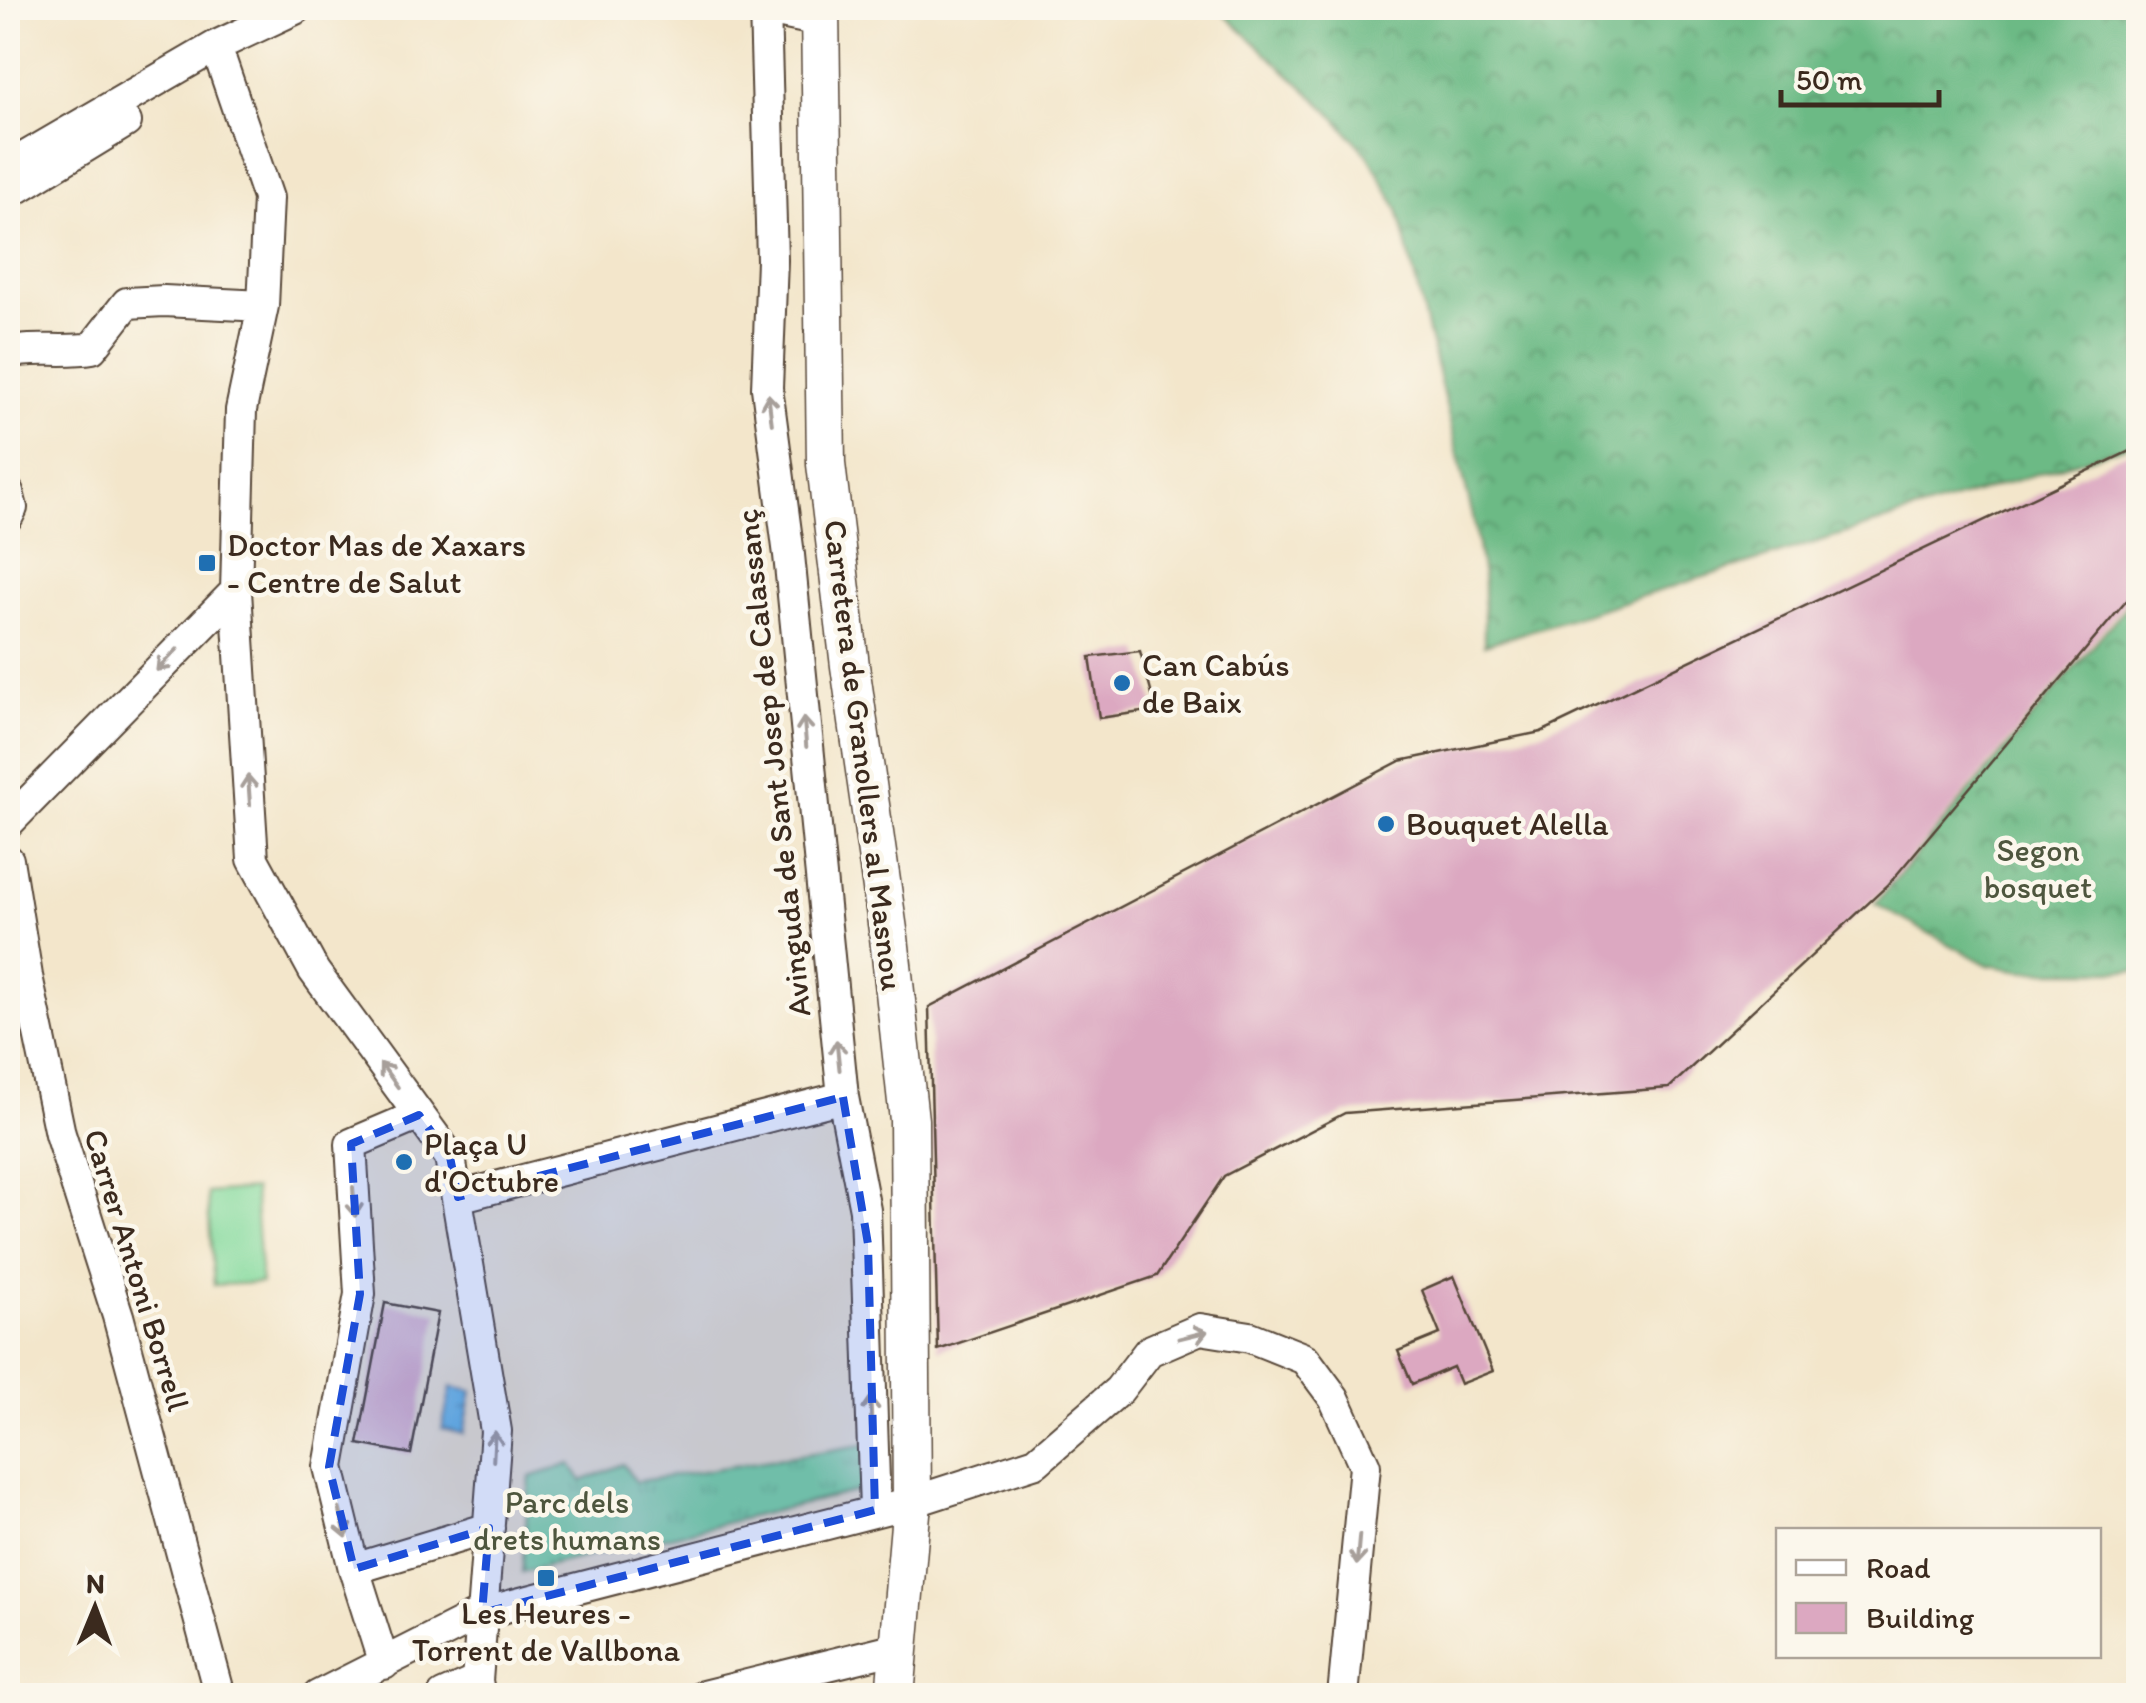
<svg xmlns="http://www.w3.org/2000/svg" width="2146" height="1703" font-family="Itim,sans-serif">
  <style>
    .grass { fill: url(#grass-tufts); stroke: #60825e; stroke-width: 2.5 }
    .forest { fill: url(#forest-crowns); stroke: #547252; stroke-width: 2.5 }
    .pitch { fill: #85da9e; stroke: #60825e; stroke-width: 2.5 }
    .water { fill: url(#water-ripples); stroke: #50707f; stroke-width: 2.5 }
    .building { fill: #dca8c1 }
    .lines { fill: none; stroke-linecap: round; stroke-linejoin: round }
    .minor-casing { stroke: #574638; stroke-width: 34 }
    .major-casing { stroke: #574638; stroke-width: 41 }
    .minor { stroke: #fff; stroke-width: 30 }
    .major { stroke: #fff; stroke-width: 38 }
    .oneway { stroke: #a79f9a }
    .marked { fill: #1d4ed8; fill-opacity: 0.2; stroke: #1d4ed8; stroke-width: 8; stroke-dasharray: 20 12; stroke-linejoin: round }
    .poi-dot { fill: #1f6fb2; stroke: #fbf7ec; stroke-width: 4 }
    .labels { text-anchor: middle; stroke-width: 9; stroke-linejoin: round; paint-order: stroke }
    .poi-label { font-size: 32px; fill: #3b2a1e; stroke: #fbf7ec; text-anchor: start }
    .street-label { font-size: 32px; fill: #3b2a1e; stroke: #fbf7ec }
    .park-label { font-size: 32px; fill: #4e563e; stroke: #fbf7ec }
  </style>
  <defs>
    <pattern id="grass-tufts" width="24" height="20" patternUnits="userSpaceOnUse" patternTransform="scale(2.5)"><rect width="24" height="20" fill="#85da9e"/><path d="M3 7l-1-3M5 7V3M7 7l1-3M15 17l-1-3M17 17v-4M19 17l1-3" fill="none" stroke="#74bb88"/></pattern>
    <pattern id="forest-crowns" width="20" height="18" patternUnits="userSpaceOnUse" patternTransform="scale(2.5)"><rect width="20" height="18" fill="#6cba85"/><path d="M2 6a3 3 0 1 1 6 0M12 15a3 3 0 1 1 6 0" fill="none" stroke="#5a976c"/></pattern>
    <pattern id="water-ripples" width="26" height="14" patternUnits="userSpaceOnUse" patternTransform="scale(2.5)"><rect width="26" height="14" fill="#65b5e0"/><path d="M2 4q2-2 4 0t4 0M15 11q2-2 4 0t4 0" fill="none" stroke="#5493b5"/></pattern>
  </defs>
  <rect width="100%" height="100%" fill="#fbf7ec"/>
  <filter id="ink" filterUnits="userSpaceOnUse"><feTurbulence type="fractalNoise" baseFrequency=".01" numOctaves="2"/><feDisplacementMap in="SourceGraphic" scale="20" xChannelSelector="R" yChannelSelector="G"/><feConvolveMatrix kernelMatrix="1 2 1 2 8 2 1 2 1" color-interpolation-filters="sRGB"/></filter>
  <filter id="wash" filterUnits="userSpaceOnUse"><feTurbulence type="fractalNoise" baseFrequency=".0048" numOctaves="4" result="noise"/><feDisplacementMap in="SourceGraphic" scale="40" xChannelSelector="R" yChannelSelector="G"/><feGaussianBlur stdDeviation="2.25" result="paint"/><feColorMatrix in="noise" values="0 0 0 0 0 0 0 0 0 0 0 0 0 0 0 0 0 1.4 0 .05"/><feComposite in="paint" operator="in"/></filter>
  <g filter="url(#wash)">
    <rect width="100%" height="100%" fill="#f3e6cb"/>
    <path class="grass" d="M868,1444L870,1488L522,1572L530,1477L571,1464L582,1481L623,1464L635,1482Z"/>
    <path class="forest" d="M1217,8H2138V439L2124,447L1484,645V583L1474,521L1398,209L1368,155L1327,109Z
      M2138,592V971H2023L1988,965L1875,904Z"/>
    <path class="pitch" d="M254,1189L261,1283L214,1285L207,1193Z"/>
    <path class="water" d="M451,1387L472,1391L464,1434L442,1429Z"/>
    <g id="blocks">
      <path class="building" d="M2138,447V587L1888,885L1669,1088L1345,1113L1224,1176L1157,1276L938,1350L929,1007L1400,761L1541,732Z
        M1140,651L1156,710L1099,718L1090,657Z
        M1454,1276L1493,1371L1460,1384L1453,1367L1412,1384L1398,1351L1440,1334L1422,1290Z
        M385,1303L438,1313L411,1454L358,1444Z"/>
    </g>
  </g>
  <g filter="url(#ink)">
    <use href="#blocks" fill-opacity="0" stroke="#574638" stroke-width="2.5"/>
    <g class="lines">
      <defs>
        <path id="minor" d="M758,8L820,21
          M765,8L772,260L767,388L789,555L843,1097L865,1210L875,1510
          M216,46L268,198L263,306L241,410L236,591L253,859L314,971L450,1157L496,1431L477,1681L480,1696
          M8,167L216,46L297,8
          M8,194L126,122
          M8,353C34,346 63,353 92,348L127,303L164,301L263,306
          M8,492L12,508L8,516
          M8,823L236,591
          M8,860L27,976L60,1134L118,1316L220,1696
          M458,1197L843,1097
          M354,1569L489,1528
          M384,1664L354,1569L329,1467L360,1294L351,1144L419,1115
          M318,1696L482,1613L912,1502L1036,1462L1119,1390L1149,1351L1200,1329L1250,1337L1305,1359L1334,1398L1365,1466L1343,1696
          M443,1696L477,1681
          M703,1696L901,1647"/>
        <path id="major" d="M820,8L826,464L850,666L889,937L909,1120L912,1502L895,1696"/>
      </defs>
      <use href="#minor" class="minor-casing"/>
      <use href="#major" class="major-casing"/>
      <use href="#minor" class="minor"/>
      <use href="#major" class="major"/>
    </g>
    <defs><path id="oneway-shaft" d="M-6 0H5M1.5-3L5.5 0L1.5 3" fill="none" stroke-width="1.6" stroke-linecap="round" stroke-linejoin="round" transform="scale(2.5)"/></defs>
    <g class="oneway">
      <use href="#oneway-shaft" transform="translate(770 409) rotate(-97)"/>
      <use href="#oneway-shaft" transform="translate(167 660) rotate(134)"/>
      <use href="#oneway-shaft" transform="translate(805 732) rotate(-95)"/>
      <use href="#oneway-shaft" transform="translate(249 790) rotate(-94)"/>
      <use href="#oneway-shaft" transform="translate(838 1055) rotate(-96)"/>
      <use href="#oneway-shaft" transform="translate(389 1075) rotate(-126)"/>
      <use href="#oneway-shaft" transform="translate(354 1202) rotate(86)"/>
      <use href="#oneway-shaft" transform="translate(1193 1335) rotate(-14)"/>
      <use href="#oneway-shaft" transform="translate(871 1412) rotate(-92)"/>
      <use href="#oneway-shaft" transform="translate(494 1446) rotate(-87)"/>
      <use href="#oneway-shaft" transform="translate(343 1523) rotate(76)"/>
      <use href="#oneway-shaft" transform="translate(1358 1550) rotate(95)"/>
    </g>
  </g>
  <path class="marked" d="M843,1097L868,1244L875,1510L482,1613L489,1528L354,1569L329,1467L360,1294L351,1144L419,1115L450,1157L458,1197Z"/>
  <g class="poi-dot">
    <rect x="197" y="553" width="20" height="20" rx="5"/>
    <circle cx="1122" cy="683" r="10"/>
    <circle cx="1386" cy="824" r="10"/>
    <circle cx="404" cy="1162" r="10"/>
    <rect x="536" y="1568" width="20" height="20" rx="5"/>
  </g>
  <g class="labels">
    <g class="poi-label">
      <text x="227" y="556">Doctor Mas de Xaxars<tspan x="227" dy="37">- Centre de Salut</tspan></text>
      <text x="1142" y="676">Can Cabús<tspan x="1142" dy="37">de Baix</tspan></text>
      <text x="1406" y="835">Bouquet Alella</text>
      <text x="424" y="1155">Plaça U<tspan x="424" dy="37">d'Octubre</tspan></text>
      <text x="546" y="1624" text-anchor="middle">Les Heures -<tspan x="546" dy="37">Torrent de Vallbona</tspan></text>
    </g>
    <g class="street-label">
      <text transform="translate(864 755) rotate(83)" y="11">Carretera de Granollers al Masnou</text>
      <text transform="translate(773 763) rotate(-96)" y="11">Avinguda de Sant Josep de Calassanç</text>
      <text transform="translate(137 1270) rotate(73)" y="11">Carrer Antoni Borrell</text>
    </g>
    <g class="park-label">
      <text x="2038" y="861">Segon<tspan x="2038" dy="37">bosquet</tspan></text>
      <text x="567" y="1513">Parc dels<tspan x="567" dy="37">drets humans</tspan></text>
    </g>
  </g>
  <rect width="2146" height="1703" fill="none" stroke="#fbf7ec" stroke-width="40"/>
  <rect x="1776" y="1528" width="325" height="130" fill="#fbf7ec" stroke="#aea59a" stroke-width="2.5"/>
  <rect x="1796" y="1560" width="50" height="15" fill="#ffffff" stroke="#aea59a" stroke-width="2.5"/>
  <text x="1866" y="1578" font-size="30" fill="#3b2a1e">Road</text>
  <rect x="1796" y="1603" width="50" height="30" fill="#dca8c1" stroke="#aea59a" stroke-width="2.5"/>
  <text x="1866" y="1628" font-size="30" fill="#3b2a1e">Building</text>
  <g transform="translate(95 1608) rotate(1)" stroke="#fbf7ec" stroke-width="8" paint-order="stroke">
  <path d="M0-8L18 38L0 25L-18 38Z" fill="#3b2a1e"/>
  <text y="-15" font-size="28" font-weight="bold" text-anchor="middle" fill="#3b2a1e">N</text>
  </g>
  <path d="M1781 90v15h158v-15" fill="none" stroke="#3b2a1e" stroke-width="5"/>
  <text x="1796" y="90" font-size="30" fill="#3b2a1e" stroke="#fbf7ec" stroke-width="8" paint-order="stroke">50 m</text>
</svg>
